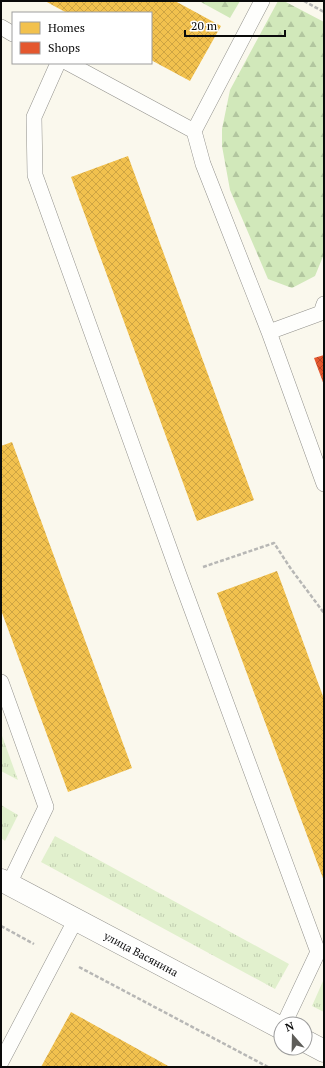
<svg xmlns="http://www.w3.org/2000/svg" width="325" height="1068" font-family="'PT Serif',serif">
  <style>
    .grass { fill: url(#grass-tufts) }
    .forest { fill: url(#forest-firs) }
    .homes { fill: url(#homes-cross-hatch) }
    .shops { fill: url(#shops-cross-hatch) }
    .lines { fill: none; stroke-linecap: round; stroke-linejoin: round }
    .lane-casing { stroke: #92918c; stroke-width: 16 }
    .street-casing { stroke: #92918c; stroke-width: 23 }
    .path { stroke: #b7b7b5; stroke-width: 2.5; stroke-dasharray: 4 2; stroke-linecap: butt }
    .lane { stroke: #fefefc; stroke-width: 15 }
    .street { stroke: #fefefc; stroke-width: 22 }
    .labels { text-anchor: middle; stroke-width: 4; stroke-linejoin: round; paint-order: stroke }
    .street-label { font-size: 11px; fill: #0a0a0a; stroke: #fff }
  </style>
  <defs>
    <pattern id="grass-tufts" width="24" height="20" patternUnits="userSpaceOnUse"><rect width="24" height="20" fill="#e1f0cd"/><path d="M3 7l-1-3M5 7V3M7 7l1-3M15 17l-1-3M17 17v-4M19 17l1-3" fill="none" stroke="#c0ccaf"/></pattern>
    <pattern id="forest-firs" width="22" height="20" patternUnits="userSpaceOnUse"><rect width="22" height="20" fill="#d1e8ba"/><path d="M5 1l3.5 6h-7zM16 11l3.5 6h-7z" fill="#b2c69f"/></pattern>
    <pattern id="homes-cross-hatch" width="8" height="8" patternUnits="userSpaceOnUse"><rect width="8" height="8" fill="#f2c14e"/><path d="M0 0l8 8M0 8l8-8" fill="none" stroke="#cea443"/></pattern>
    <pattern id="shops-cross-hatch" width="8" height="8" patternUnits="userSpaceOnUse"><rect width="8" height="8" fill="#e4572e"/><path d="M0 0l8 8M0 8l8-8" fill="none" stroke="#b74625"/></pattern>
  </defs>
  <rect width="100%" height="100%" fill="#faf8ed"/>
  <path class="grass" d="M1,733L18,780L1,771Z
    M1,805L18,815L5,841L1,838Z
    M55,836L289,964L275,989L41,862Z
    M323,981L324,982V1012L312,1006Z"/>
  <path class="forest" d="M199,1H240L230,18Z
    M278,1H284L324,22V254L315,276L292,288L268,279L230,190L222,146V129L230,90Z"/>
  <path class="homes" d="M45,1H175L221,26L190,81L151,60V13H67Z
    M128,156L254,500L197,521L71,177Z
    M12,442L132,768L68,792L1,610V446Z
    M277,571L324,699V881L217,593Z
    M71,1012L170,1067H41Z"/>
  <path class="shops" d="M324,355V385L314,358Z"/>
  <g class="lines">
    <defs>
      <path id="lane" d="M262,1L194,131L203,164L269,332L324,484
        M1,27L13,34
        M58,63L34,117L35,175L179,575L318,952L284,1024
        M68,63L194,131
        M269,332L321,313L324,304
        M1,682L46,807L9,884
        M1,1062L76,919"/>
      <path id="street" d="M1,880L281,1028
        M305,1041L324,1051"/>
    </defs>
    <use href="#lane" class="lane-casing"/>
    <use href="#street" class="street-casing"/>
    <path class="path" d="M304,1L324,12
      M203,567L274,543L291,569L324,613
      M1,926L34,944
      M79,967L268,1067"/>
    <use href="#lane" class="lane"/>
    <use href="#street" class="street"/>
  </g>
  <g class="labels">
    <g class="street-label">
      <text transform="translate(141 954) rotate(28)" y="4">улица Васянина</text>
    </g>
  </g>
  <rect width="325" height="1068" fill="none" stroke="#0a0a0a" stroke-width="4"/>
  <rect x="12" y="12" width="140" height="52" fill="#ffffff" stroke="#9d9d9d"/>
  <rect x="20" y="22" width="20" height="12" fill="#f2c14e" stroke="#9d9d9d"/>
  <text x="48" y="32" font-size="12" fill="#0a0a0a">Homes</text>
  <rect x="20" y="42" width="20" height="12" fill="#e4572e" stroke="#9d9d9d"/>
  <text x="48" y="52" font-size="12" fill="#0a0a0a">Shops</text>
  <g transform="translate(293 1036) rotate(340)"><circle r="19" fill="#ffffff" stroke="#9d9d9d"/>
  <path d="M0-3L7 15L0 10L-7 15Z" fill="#5e5d59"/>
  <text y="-6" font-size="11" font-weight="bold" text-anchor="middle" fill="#0a0a0a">N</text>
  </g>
  <path d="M185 30v6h100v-6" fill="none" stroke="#0a0a0a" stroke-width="2"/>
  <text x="191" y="30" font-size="12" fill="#0a0a0a" stroke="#ffffff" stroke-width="3" paint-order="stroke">20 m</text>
</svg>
